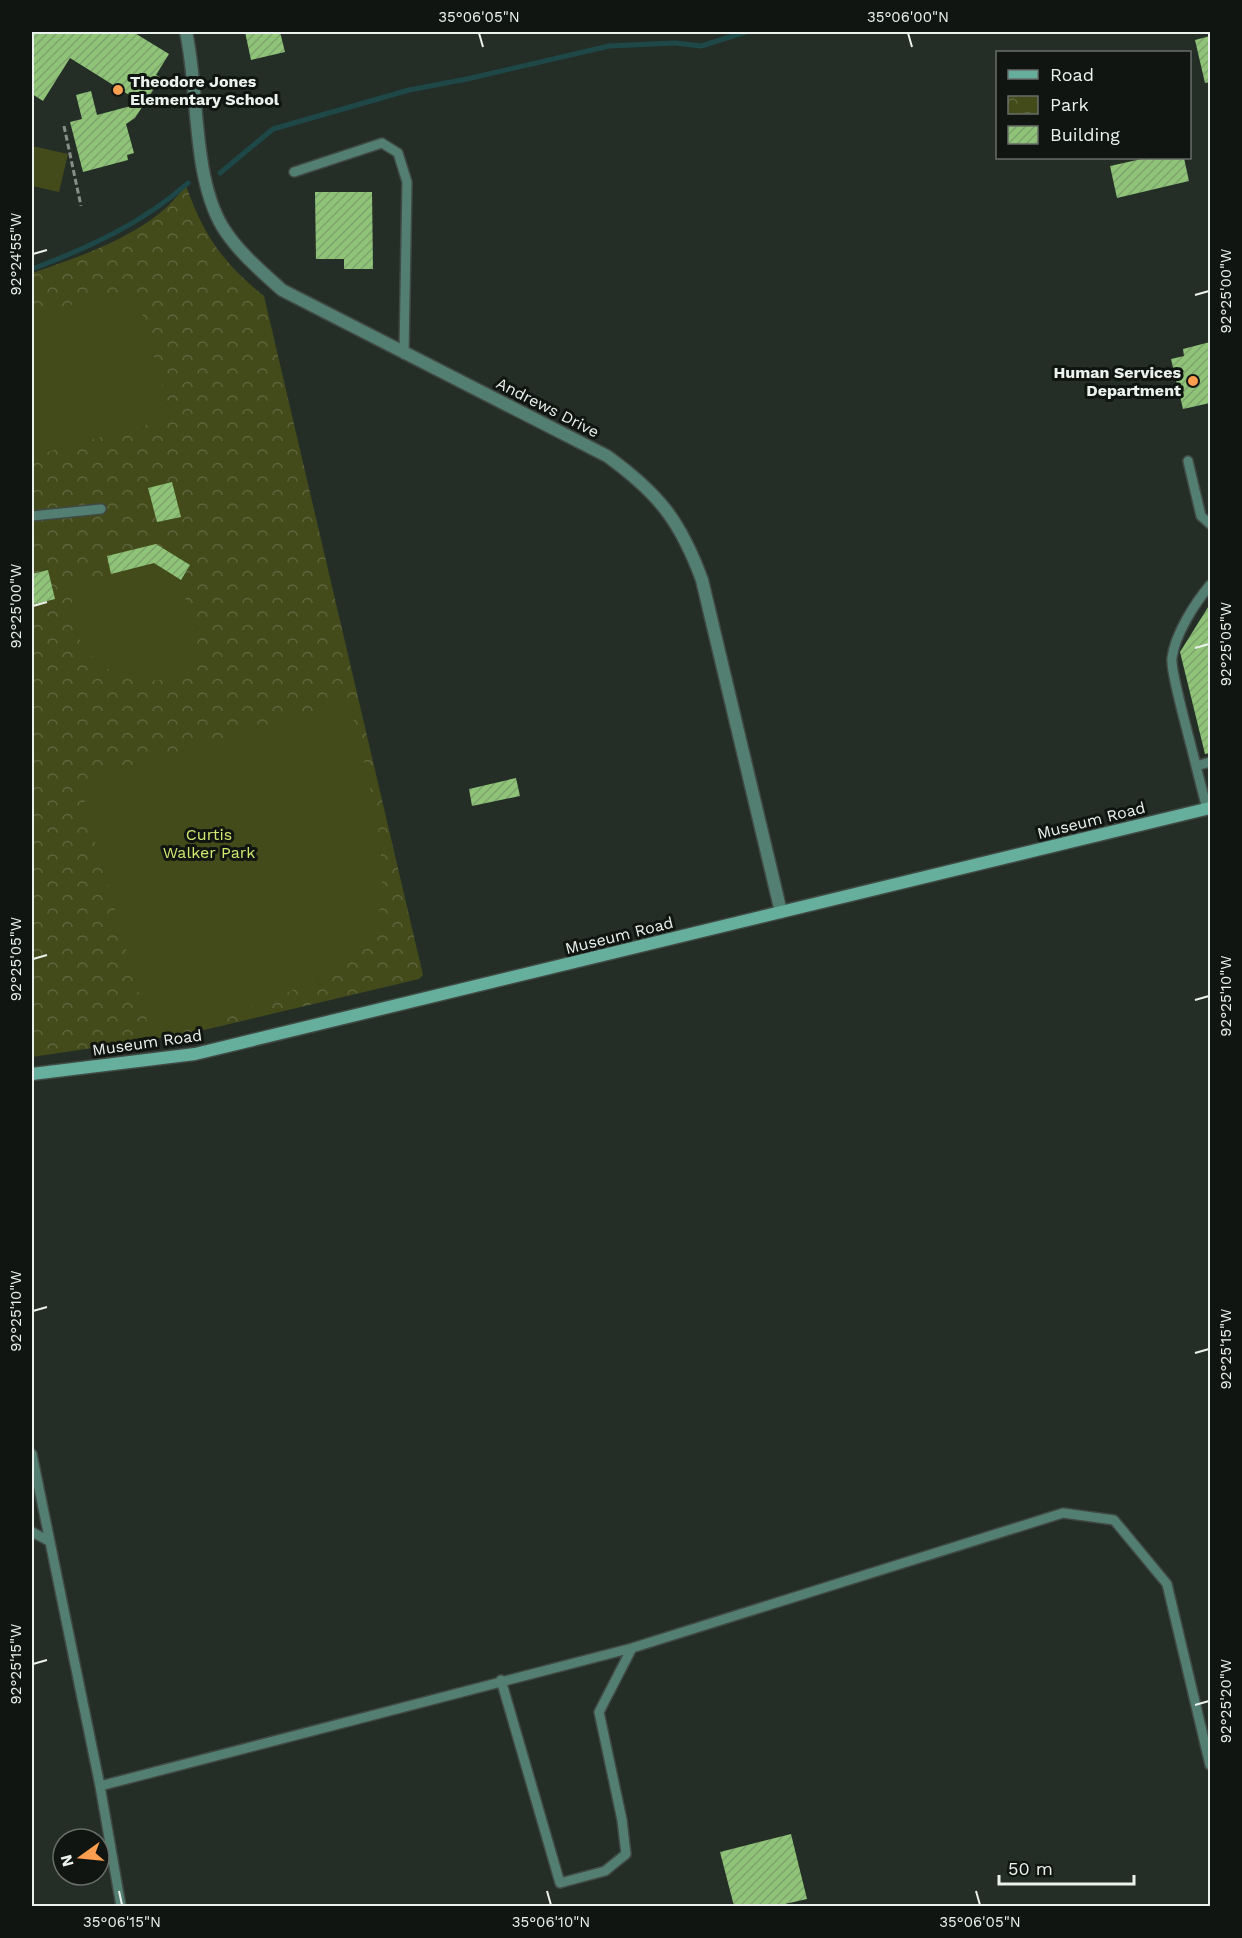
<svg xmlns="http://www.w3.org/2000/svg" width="1242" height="1938" font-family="'Work Sans',sans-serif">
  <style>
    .park { fill: url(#park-crowns) }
    .garden { fill: #434b1b }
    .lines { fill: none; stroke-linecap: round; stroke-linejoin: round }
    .stream { stroke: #1e4848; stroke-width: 5 }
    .building { fill: url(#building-hatch) }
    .lane-casing { stroke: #404943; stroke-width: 12 }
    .street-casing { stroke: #404943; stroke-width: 15 }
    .secondary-casing { stroke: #404943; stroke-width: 15 }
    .path { stroke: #878f89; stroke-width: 3; stroke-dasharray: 6 3; stroke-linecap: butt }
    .lane { stroke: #537f73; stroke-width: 9 }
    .street { stroke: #537f73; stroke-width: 12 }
    .secondary { stroke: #65af9c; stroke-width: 12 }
    .ticks { fill: none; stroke: #ebf2ed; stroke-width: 2 }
    .poi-dot { fill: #fb9e50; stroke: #111512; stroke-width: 2 }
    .labels { text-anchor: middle; stroke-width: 6; stroke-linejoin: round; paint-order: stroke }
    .poi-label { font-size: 16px; font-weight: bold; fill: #ebf2ed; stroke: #111512; text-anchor: start }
    .street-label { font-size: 16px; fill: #ebf2ed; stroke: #111512 }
    .park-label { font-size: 16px; fill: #d3e76f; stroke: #111512 }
    .neatline { fill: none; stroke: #ebf2ed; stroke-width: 2 }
    .ticks-label { font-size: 15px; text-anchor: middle; fill: #ebf2ed }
  </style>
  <defs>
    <pattern id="park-crowns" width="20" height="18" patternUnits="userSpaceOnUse" patternTransform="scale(1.5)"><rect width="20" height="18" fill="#434b1b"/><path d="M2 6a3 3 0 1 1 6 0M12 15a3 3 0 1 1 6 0" fill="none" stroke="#5e653c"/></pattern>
    <pattern id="building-hatch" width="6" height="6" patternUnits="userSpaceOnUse" patternTransform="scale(1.5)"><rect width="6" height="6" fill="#8fc378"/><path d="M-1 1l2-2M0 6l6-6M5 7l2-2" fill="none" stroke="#7da46c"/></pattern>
  </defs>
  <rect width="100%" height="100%" fill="#242e27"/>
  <path class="park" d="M186,186C204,236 223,263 264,296L423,975L419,979L187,1034L32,1057V273C74,259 125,241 160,213C170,205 178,195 186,186Z"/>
  <path class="garden" d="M32,146L68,154L59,192L32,186Z
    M135,288L171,418L32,456V316Z
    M153,565L182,583L198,653L180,675C168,678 156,682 143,681C110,680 69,643 71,608C72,599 77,589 80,581Z
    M349,702C363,762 404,888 367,943C349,969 247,1012 214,1021C194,1027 172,1031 151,1035L84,803L102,774Z"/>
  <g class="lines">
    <path class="stream" d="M220,173L273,129L409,90L467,79L609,46L675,43L701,46L746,32
      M32,269C88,248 143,223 188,183"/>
  </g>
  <path class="building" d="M32,32H133L169,54L156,75L161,78L135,118L126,124L134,153L127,155L128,160L83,172L70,122L82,119L76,95L91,91L97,115L142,103L70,58L43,101L32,94Z
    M245,32H280L285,52L251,60Z
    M1210,36V82L1205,83L1195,40Z
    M1146,158H1184L1189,181L1117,198L1110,166Z
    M315,192H372L373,269H344V259H316Z
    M1210,342V403L1183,409L1171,359L1184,356L1183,349Z
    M172,482L181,517L157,522L148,488Z
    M156,544L190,565L181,580L154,563L111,574L107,556Z
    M48,570L55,599L32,605V574Z
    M1210,604V753L1205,754L1180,652Z
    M516,778L520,796L472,806L469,789Z
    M791,1834L807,1899L776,1906H734L720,1852Z"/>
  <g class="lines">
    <defs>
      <path id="lane" d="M294,172L382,143L398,153L407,182L404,354
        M1188,461L1201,516L1210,524
        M32,516L101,509
        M1196,766C1192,747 1170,672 1172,658C1175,634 1195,603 1210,585
        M1207,809L1196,766L1210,762
        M32,1454L100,1786L121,1906
        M32,1532L49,1541
        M501,1680L560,1883L605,1871L626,1854L622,1820L599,1712L632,1648
        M100,1786L632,1648L1063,1513L1114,1520L1167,1584L1210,1765"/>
      <path id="street" d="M186,32C199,90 192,175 222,226C237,251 261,271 282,290L607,456C658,493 680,520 702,580L781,912"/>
      <path id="secondary" d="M32,1074L195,1054L1210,808"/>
    </defs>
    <use href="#lane" class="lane-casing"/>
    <use href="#street" class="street-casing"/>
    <use href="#secondary" class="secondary-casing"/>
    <path class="path" d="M64,126L81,206"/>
    <use href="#lane" class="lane"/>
    <use href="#street" class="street"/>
    <use href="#secondary" class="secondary"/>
  </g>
  <path class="ticks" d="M479,33L483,47M908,33L912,47M33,254L47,250M1195,295L1209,291M33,606L47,602M1195,648L1209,644M33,959L47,955M1195,1000L1209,996M33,1311L47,1307M1195,1353L1209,1349M33,1664L47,1660M1195,1705L1209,1701M119,1891L122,1905M547,1891L551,1905M976,1891L980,1905"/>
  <g class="poi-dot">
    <circle cx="118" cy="90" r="6"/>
    <circle cx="1193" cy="381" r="6"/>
  </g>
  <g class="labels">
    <g class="poi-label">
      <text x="130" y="87">Theodore Jones<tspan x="130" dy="18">Elementary School</tspan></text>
      <text x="1181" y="378" text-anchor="end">Human Services<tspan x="1181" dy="18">Department</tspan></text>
    </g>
    <g class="street-label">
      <text transform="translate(548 407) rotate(27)" y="6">Andrews Drive</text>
      <text transform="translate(1091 820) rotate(-14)" y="6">Museum Road</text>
      <text transform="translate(619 935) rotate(-14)" y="6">Museum Road</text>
      <text transform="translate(147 1042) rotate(-8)" y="6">Museum Road</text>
    </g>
    <g class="park-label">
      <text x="209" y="840">Curtis<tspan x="209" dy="18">Walker Park</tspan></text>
    </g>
  </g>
  <rect width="1242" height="1938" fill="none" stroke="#111512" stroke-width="66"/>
  <rect x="996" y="51" width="195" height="108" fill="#111512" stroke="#686d6a" stroke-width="1.5"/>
  <rect x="1008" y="70" width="30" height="9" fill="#65af9c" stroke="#686d6a" stroke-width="1.5"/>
  <text x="1050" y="81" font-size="18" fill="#ebf2ed">Road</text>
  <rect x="1008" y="96" width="30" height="18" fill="url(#park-crowns)" stroke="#686d6a" stroke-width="1.5"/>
  <text x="1050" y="111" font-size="18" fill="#ebf2ed">Park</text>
  <rect x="1008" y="126" width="30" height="18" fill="url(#building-hatch)" stroke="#686d6a" stroke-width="1.5"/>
  <text x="1050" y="141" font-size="18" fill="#ebf2ed">Building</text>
  <g transform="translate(81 1857) rotate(255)"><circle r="28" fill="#111512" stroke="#686d6a" stroke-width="1.5"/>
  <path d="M0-4.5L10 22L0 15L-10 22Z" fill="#fb9e50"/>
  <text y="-9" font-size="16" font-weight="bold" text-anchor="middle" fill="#ebf2ed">N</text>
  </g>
  <path d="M999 1875v9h135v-9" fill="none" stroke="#ebf2ed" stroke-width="3"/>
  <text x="1008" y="1875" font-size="18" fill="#ebf2ed" stroke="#111512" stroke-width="4.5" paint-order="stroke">50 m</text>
  <rect x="33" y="33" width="1176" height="1872" class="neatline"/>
  <g class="ticks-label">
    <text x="479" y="22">35°06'05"N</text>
    <text x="908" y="22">35°06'00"N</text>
    <text transform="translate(16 254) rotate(-90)" y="5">92°24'55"W</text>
    <text transform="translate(1226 291) rotate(-90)" y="5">92°25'00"W</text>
    <text transform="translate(16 606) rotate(-90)" y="5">92°25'00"W</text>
    <text transform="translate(1226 644) rotate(-90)" y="5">92°25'05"W</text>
    <text transform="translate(16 959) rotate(-90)" y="5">92°25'05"W</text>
    <text transform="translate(1226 996) rotate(-90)" y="5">92°25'10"W</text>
    <text transform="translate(16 1311) rotate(-90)" y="5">92°25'10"W</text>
    <text transform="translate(1226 1349) rotate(-90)" y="5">92°25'15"W</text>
    <text transform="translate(16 1664) rotate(-90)" y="5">92°25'15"W</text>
    <text transform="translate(1226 1701) rotate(-90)" y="5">92°25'20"W</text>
    <text x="122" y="1927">35°06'15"N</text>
    <text x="551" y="1927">35°06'10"N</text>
    <text x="980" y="1927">35°06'05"N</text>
  </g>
</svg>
